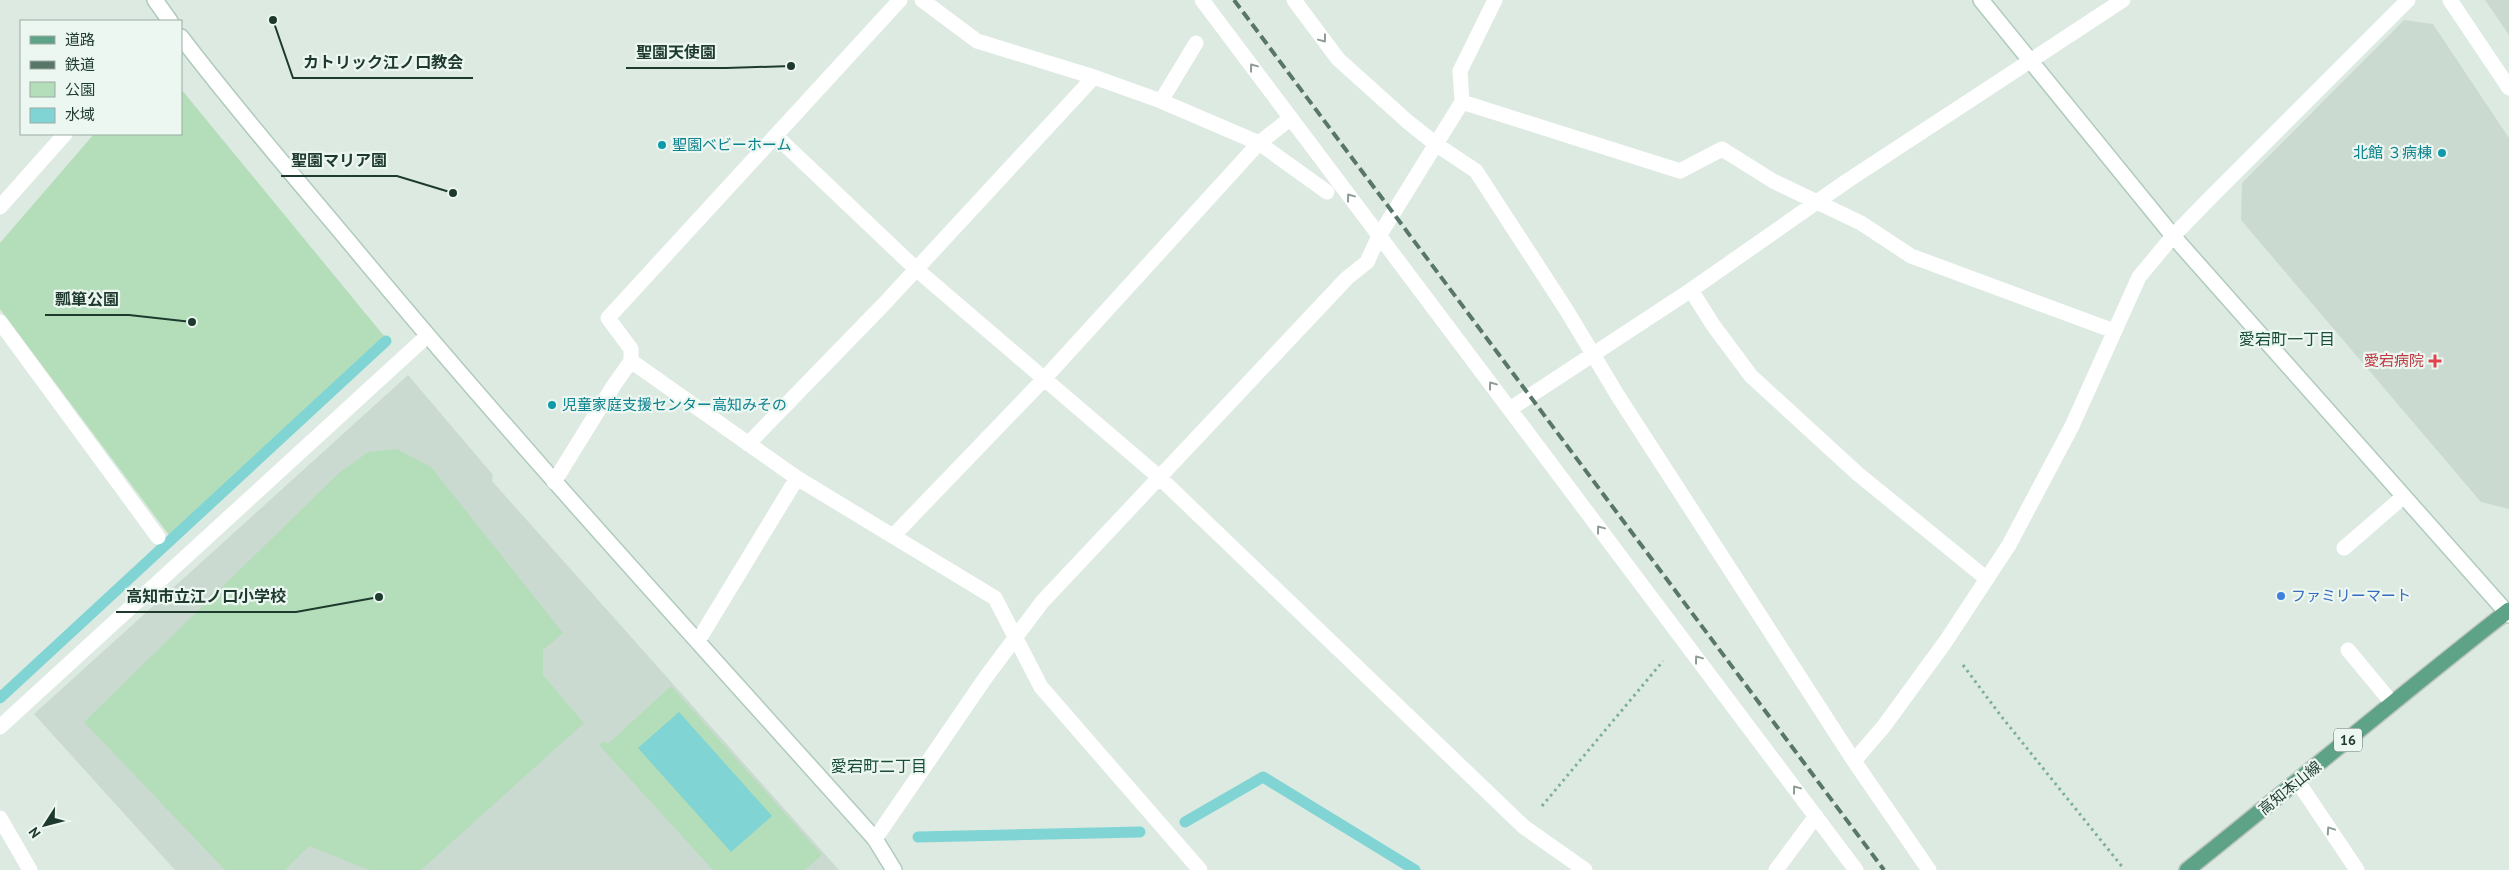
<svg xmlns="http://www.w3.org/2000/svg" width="2509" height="870" font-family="'PT Sans','Noto Sans JP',sans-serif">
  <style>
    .built { fill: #cbdad1 }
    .green { fill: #b4ddb9 }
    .water { fill: #80d4d4 }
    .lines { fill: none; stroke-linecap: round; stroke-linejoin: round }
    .stream { stroke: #80d4d4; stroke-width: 11 }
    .secondary-casing { stroke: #b0cbbd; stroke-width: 18 }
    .primary-casing { stroke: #bcc4c0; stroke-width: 18 }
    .path { stroke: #7bb097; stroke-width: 3; stroke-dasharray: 2.5 4; stroke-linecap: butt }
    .lane { stroke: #fff; stroke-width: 15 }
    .street { stroke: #fff; stroke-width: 15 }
    .secondary { stroke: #fff; stroke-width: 15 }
    .primary { stroke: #5ea387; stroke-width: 15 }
    .rail { stroke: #587769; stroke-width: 4; stroke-dasharray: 10 5; stroke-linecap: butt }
    .oneway { stroke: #8e9c96 }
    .culture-dot { fill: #0f9aa8; stroke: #edf7f1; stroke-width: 2 }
    .health-dot { fill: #e0444e; stroke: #edf7f1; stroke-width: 2 }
    .shop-dot { fill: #3f7fe0; stroke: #edf7f1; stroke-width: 2 }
    .labels { text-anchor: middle; stroke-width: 4.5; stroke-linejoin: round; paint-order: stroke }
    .shield { fill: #edf7f1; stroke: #5c7368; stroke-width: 1 }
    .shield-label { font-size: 14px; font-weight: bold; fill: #1e3a2e }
    .culture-label { font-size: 15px; fill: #0d838f; stroke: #edf7f1; text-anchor: start }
    .health-label { font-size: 15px; fill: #be3a42; stroke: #edf7f1; text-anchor: end }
    .shop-label { font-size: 15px; fill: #366cbe; stroke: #edf7f1; text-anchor: start }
    .street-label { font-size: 15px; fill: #1e3a2e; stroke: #edf7f1 }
    .neighbourhood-label { font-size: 16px; fill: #194d38; stroke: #edf7f1 }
    .leader { fill: none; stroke: #1e3a2e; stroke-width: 2 }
    .callout-dot { fill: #1e3a2e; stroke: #edf7f1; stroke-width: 2 }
    .callout-label { font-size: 16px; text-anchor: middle; font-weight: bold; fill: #1e3a2e; stroke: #edf7f1; stroke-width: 4.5; stroke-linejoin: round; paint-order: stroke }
  </style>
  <rect width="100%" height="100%" fill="#ddeae2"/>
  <path class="built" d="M2485,0H2509V35Z
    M2404,20L2433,24L2509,138V509L2481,502L2241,220L2242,183Z
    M408,375L493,475L492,481L839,870H175L34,714Z"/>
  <path class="green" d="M181,89L384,336L169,535L0,309V243L94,134H181Z
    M397,449L431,467L563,633L543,650V675L584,723L421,870H369L309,846L285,870H225L84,722L339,473L368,452Z
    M671,686L822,855L805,870H713L599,745L603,741L608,744Z"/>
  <path class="water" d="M679,712L772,816L731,852L638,748Z"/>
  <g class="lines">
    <path class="stream" d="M0,698L386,341
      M1185,822L1263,777L1415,870
      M918,837L1140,832"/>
    <defs>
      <path id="secondary" d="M155,0L170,21
        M1981,0L2173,236L2509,615
        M181,37C235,108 293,175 350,243C519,447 699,642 875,839L894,870"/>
      <path id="primary" d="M2187,870C2295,784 2400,695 2509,610"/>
    </defs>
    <use href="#secondary" class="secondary-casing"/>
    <use href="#primary" class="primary-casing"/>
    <path class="path" d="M1963,665L2001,716L2124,869
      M1542,806L1663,661"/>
    <path class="lane" d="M2344,548L2403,497
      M2348,650L2392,703"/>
    <path class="street" d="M922,0L977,41L1094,77L1161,101L1259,143L1327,192
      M1202,0L1856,870
      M1294,0L1338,59L1408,122L1437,145L1476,171L1567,311L1618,396L1854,761L1929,870
      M2450,0L2509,88
      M1161,101L1196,43
      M1462,102L1680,171L1722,149L1773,181L1861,223L1911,256L2114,331
      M776,136L916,269L1159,477L1524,827L1585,870
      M0,207L65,134
      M1691,290L1713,325L1751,376L1858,474L1987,579
      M0,322L158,537
      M631,361L797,478L995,598L1041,687L1200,870
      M1510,409L1691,290L1847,181L2123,0
      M748,444L884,304L1094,77
      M554,482L614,385L631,361V349L608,318L900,0
      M893,536L1044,379L1259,143L1291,118
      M698,641L797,478
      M0,727L427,336
      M1854,761L1884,726L1946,641L2009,545L2072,426L2139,277L2173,236L2214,194L2408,0
      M2298,782L2357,870
      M0,818L30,870
      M875,839L986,677L1042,602L1347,278L1367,262L1379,236L1462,102L1460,71L1495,0
      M1776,870L1816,816"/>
    <use href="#secondary" class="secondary"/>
    <use href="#primary" class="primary"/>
    <path class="rail" d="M1234,0L1884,870"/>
  </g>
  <defs><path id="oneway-chevron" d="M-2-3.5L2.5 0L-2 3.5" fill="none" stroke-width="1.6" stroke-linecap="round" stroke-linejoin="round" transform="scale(1.25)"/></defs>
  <g class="oneway">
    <use href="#oneway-chevron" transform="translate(1323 39) rotate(53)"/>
    <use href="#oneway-chevron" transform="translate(1253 67) rotate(-127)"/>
    <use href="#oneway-chevron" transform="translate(1350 197) rotate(-127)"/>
    <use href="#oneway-chevron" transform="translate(1492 385) rotate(-127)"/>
    <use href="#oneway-chevron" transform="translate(1600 529) rotate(-127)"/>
    <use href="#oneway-chevron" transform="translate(1698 659) rotate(-127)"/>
    <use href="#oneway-chevron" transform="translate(1796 789) rotate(-127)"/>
    <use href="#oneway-chevron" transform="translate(2330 830) rotate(-124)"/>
  </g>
  <g class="culture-dot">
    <circle cx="662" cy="145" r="5"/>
    <circle cx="2442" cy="153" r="5"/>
    <circle cx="552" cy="405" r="5"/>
  </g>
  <path class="health-dot" d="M2432.5 353.5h5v5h5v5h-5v5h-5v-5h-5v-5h5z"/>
  <circle class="shop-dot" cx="2281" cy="596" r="5"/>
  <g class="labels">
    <rect class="shield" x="2334" y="728.5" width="28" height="23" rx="4"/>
    <g class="shield-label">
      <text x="2348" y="745">16</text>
    </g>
    <g class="culture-label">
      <text x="672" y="150">聖園ベビーホーム</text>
      <text x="2432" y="158" text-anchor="end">北館 ３病棟</text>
      <text x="562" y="410">児童家庭支援センター高知みその</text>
    </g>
    <g class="health-label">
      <text x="2424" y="366">愛宕病院</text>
    </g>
    <g class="shop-label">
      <text x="2291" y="601">ファミリーマート</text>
    </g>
    <g class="street-label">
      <text transform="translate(2290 788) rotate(-39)" y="5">高知本山線</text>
    </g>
    <g class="neighbourhood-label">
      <text x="2287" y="345">愛宕町一丁目</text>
      <text x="879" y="772">愛宕町二丁目</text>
    </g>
  </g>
  <path class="leader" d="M791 66L726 68H626M273 20L293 78H473M453 193L397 176H281M192 322L129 315H45M379 597L296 612H116"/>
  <g class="callout-dot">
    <circle cx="791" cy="66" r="5"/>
    <circle cx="273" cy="20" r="5"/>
    <circle cx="453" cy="193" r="5"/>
    <circle cx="192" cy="322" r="5"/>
    <circle cx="379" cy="597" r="5"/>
  </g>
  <g class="callout-label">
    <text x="676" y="58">聖園天使園</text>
    <text x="383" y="68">カトリック江ノ口教会</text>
    <text x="339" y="166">聖園マリア園</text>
    <text x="87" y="305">瓢箪公園</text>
    <text x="206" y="602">高知市立江ノ口小学校</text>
  </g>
  <rect x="20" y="20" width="162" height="115" fill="#edf7f1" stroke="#9aaba3"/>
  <rect x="30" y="36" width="25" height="8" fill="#5ea387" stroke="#9aaba3"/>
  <text x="65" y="45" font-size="15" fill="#1e3a2e">道路</text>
  <rect x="30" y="61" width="25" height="8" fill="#587769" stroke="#9aaba3"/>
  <text x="65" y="70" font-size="15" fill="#1e3a2e">鉄道</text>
  <rect x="30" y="82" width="25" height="15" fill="#b4ddb9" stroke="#9aaba3"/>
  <text x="65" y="95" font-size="15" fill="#1e3a2e">公園</text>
  <rect x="30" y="108" width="25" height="15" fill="#80d4d4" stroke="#9aaba3"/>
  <text x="65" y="120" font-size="15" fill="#1e3a2e">水域</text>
  <g transform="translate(45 825) rotate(234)" stroke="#edf7f1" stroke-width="4" paint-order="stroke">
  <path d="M0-4L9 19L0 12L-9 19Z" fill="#1e3a2e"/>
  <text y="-8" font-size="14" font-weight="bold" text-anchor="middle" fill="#1e3a2e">N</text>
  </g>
</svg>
